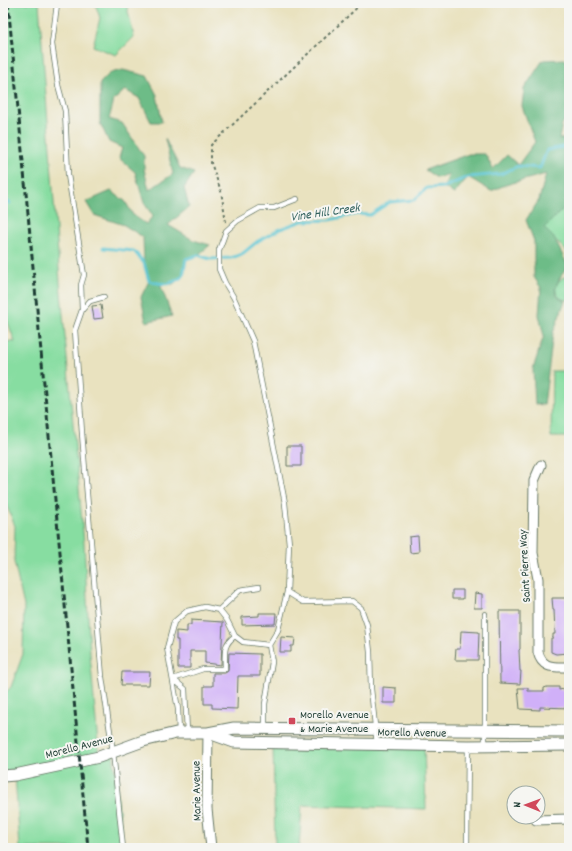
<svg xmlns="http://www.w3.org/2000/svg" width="572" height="851" font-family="Dekko,sans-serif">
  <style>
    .green { fill: #87dda1; stroke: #538d6a }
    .forest { fill: #6dbc87; stroke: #467c5e }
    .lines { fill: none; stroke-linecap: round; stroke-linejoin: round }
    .stream { stroke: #5bc6d4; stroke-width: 3 }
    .building { fill: #d0b0f8 }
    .service-casing { stroke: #667765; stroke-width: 6 }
    .minor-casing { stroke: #667765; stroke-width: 11 }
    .tertiary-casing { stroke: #667765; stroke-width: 13 }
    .path { stroke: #667765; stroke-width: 2; stroke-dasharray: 3 3; stroke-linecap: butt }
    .service { stroke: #fff; stroke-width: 4.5 }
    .minor { stroke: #fff; stroke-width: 9 }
    .tertiary { stroke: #fff; stroke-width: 11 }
    .rail { stroke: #1f3d34; stroke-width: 3; stroke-dasharray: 6 3; stroke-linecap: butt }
    .poi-dot { fill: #d1495b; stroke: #f6f6f2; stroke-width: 1.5 }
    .labels { text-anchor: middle; stroke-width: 4; stroke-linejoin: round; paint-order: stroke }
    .street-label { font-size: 12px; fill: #1f3d34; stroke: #f6f6f2 }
    .poi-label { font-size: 12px; fill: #1f3d34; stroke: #f6f6f2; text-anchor: start }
    .water-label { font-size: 13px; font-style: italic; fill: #2e5f5c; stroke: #f6f6f2 }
  </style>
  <rect width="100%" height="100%" fill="#f6f6f2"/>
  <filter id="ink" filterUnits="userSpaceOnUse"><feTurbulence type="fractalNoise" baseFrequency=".025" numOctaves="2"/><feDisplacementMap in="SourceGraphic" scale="8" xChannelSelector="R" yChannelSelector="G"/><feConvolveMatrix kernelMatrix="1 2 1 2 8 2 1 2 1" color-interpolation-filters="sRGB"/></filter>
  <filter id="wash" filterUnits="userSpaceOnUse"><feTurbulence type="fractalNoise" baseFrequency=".012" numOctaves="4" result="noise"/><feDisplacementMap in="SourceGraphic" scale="16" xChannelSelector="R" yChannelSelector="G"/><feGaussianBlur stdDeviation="0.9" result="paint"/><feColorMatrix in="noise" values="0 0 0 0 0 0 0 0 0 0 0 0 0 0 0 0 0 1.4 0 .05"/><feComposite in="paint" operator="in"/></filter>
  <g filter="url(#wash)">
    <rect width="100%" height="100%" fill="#e9e2bf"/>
    <path class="green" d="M3,3H39L60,282L84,543L90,654L99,756L113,752L123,848H20L15,775L3,776V695L11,687L23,654L24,606L14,562L15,526L4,499L3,490V341L15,342L3,309Z
      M95,3H126L134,37L116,55L93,46L100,18Z
      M569,203V254L544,228Z
      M564,277H569V300C554,301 551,284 564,277Z
      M552,371H569V437H551Z
      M273,743L424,745L426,809L302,805L299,848H275Z"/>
    <path class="forest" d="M565,59L569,65V116L562,124L559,139L569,138V203L544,228L554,238L568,266C561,277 545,294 565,301L553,333L544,405L535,404L533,369L540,347L544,336L539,315L541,288L534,277V241L526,220L539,200L546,174L505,185L491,191L468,177L454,194L444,187L449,174L437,178L425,170L469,154H485L493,169L507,155L518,165L535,142L522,106L524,89L543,60Z
      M123,70L147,76L157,95L162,122H151L139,98L125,90L114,100L109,119L122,123L144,156V169L149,190L173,174L165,139L180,168L194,173L184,188L189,207L168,225L193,240L210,245L198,255L186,259L183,276L173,284H160L172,316L146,322L141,297L149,281L144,263L143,237L124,225L94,215L86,202L111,191L125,201L133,215L146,224L153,216L144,203L135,172L119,158L122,148L109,142L100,123V83L110,73Z"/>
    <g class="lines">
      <path class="stream" d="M3,200L10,203
        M103,248L134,251L144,263L149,281C166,285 169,286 183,276L186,259L198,255L210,259L231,258L242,254L258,241L280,229L302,221L330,220L357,214L370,215L390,202L414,200L427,188L444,187L468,177L501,174L518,166L540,168L547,150L569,146"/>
    </g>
    <g id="blocks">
      <path class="building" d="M101,305L103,318L94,319L92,306Z
        M287,446H301V466H287Z
        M418,536L419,552L410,553L409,537Z
        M452,590H463V599H452Z
        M475,593L482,594V608H474Z
        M552,598H565L569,600V653L556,654L551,652V638H553V634H555L554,610H553Z
        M499,611H520V649L519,650L520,671H521L520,684L500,683Z
        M259,613H276L275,624L242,625V617L259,616Z
        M191,620L223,622L221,665L205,663V651H190V668H178V640H176V631L187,632V625H191Z
        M461,631L479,632L478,660H455L456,649H460Z
        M281,637L295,638L294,646H291V652H280Z
        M229,653L260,654V676H238L237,709L212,708V704H204V686H213V673H225L228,671Z
        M122,672H150L149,685H121Z
        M383,687L396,688V703H383Z
        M547,687H559V690L569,688V708L540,707V710L520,709L518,688H528V691H544V688Z"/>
    </g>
  </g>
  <g filter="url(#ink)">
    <use href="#blocks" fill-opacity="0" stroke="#667765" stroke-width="1"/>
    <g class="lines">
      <defs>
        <path id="service" d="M57,4L52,44L58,85L65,111L68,175L84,275L81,285L82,310
          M104,297L90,301L82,310L75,330L82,433L102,677L113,752L123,848
          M287,592L303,602L352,601L361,608L367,625L370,652L371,689L377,744
          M219,610L240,590L259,587
          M485,614V746
          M173,679L203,669H225C225,654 222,645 235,636
          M173,679L185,689L187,733
          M265,728V704L272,662L269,645L278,630L287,592L289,544L285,503L253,341L234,298L225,283L219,269V250L226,231L237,221L260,208H274L297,199
          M179,734L178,709L167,648L174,622L187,611L205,607L219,610L227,620L235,636L243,642L269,645
          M467,848L468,746"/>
        <path id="minor" d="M541,465L534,481L533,553L538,579V652C542,669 554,667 569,667
          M208,733L207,809L211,848
          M536,820L569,819"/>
        <path id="tertiary" d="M209,733L234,742L468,746L569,745
          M3,776L15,775L99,757L143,741L176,733H208L234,728L569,731"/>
      </defs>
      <use href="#service" class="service-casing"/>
      <use href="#minor" class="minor-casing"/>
      <use href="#tertiary" class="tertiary-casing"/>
      <path class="path" d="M226,222L221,191L211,163V145L362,3"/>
      <use href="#service" class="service"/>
      <use href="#minor" class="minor"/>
      <use href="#tertiary" class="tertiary"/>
      <path class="rail" d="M8,3L88,848"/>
    </g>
  </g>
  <rect class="poi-dot" x="288" y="717" width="8" height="8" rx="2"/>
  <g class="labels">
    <g class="street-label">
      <text transform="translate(524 566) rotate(-93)" y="4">Saint Pierre Way</text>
      <text transform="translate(412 732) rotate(1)" y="4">Morello Avenue</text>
      <text transform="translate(79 746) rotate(-14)" y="4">Morello Avenue</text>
      <text transform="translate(196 791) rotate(-91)" y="4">Marie Avenue</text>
    </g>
    <g class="poi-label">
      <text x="300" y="718">Morello Avenue<tspan x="300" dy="14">&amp; Marie Avenue</tspan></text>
    </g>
    <g class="water-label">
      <text transform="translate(325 211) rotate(-8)" y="5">Vine Hill Creek</text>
    </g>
  </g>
  <rect width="572" height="851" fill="none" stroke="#f6f6f2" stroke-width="16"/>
  <g transform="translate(526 805) rotate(271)"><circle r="19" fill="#f6f6f2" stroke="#a0aca6"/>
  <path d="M0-3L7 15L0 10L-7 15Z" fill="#d1495b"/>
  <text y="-6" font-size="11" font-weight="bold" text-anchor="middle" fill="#1f3d34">N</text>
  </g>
</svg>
